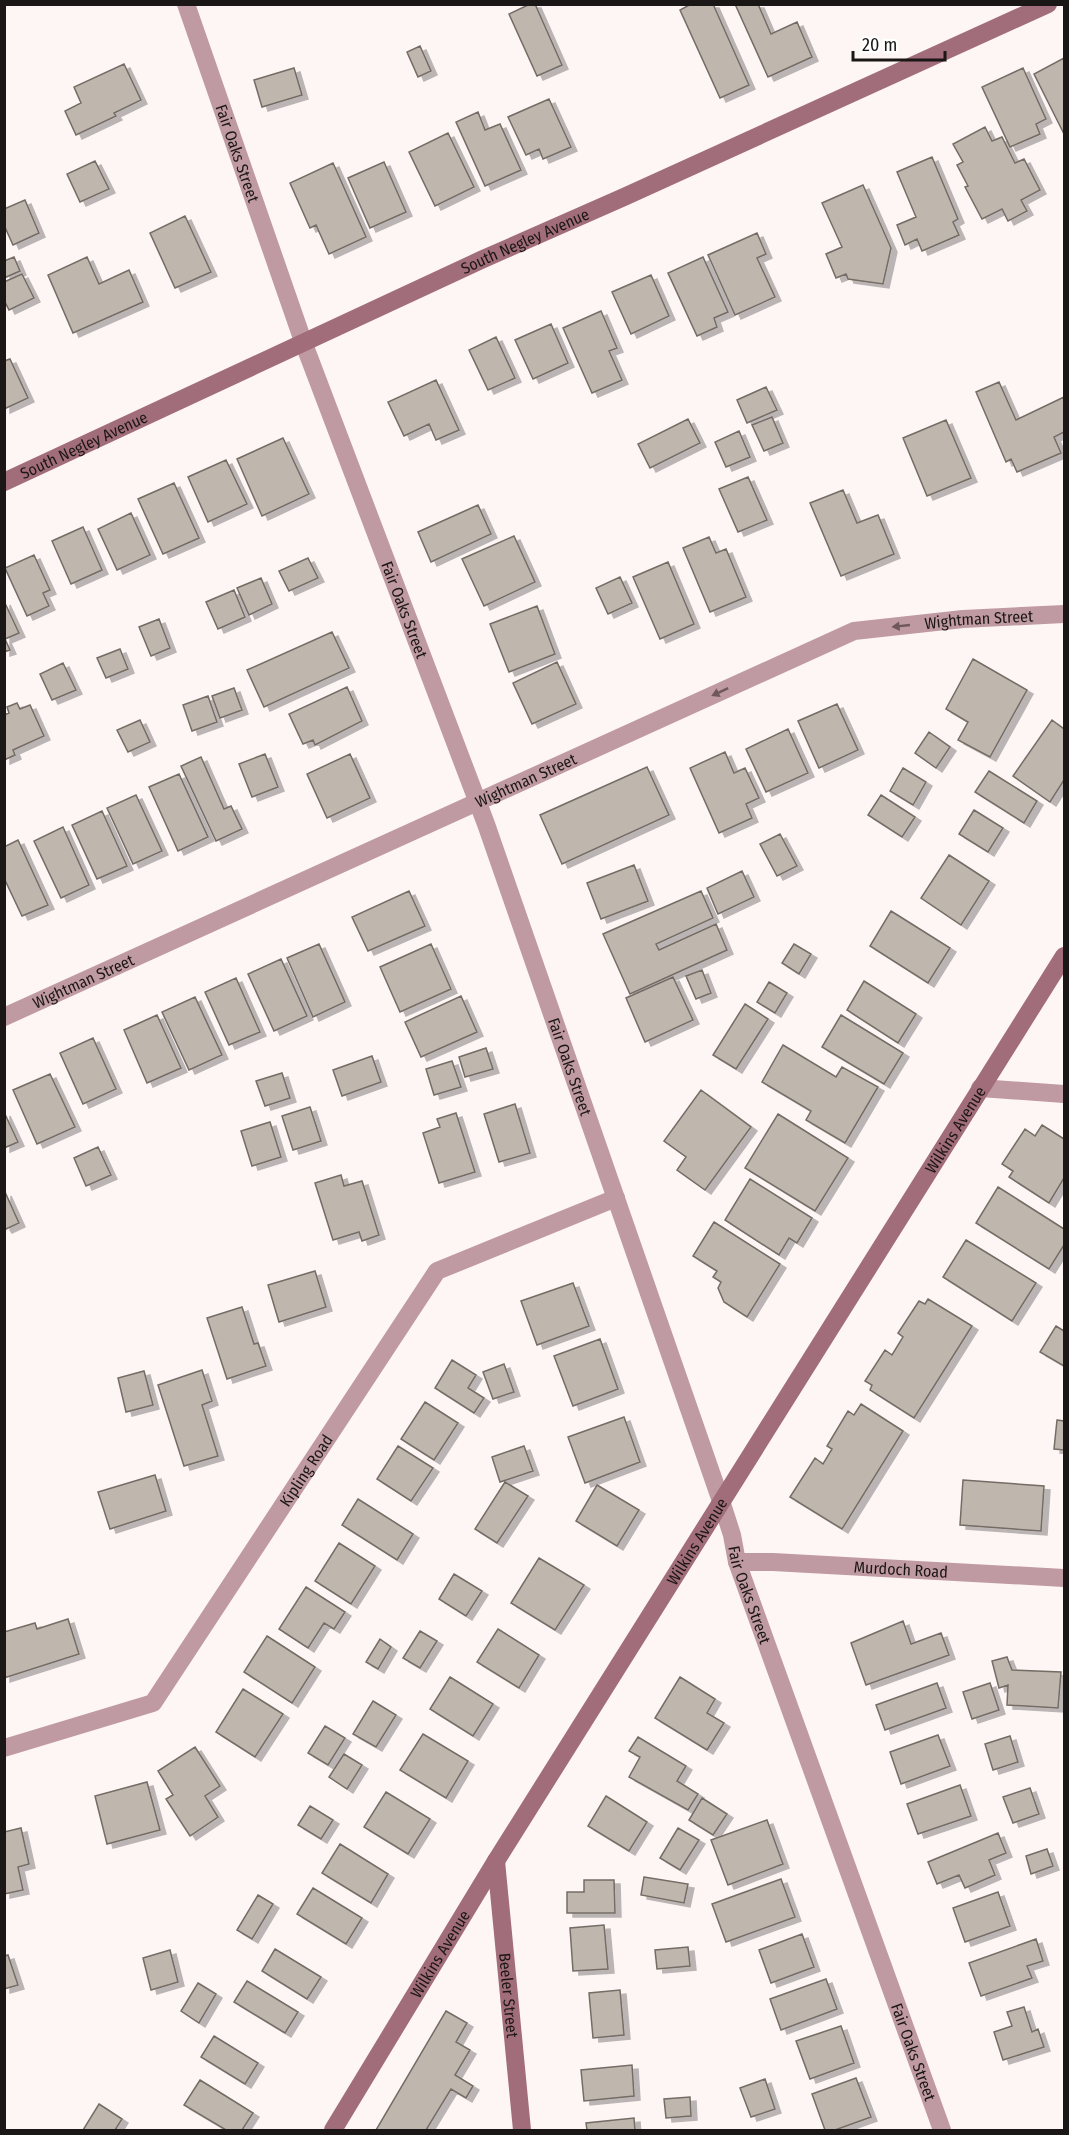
<svg xmlns="http://www.w3.org/2000/svg" width="1069" height="2135" font-family="'Fira Sans Condensed',sans-serif">
  <style>
    .building { fill: #bfb6ae; stroke: #746c65; stroke-width: 1.5; filter: url(#shadow) }
    .lines { fill: none; stroke-linecap: round; stroke-linejoin: round }
    .street { stroke: #c09aa3; stroke-width: 18 }
    .secondary { stroke: #a26d7a; stroke-width: 18 }
    .oneway { fill: #6e585c }
    .labels { text-anchor: middle; stroke-width: 4.5; stroke-linejoin: round; paint-order: stroke }
    .street-label { font-size: 16px; fill: #1b1716; stroke: #fff }
  </style>
  <defs>
    <filter id="shadow"><feDropShadow dx="6" dy="4" stdDeviation="0" flood-color="#0004"/></filter>
  </defs>
  <rect width="100%" height="100%" fill="#fef6f5"/>
  <path class="building" d="M530,4H535L562,65L537,76L509,14Z
    M691,4H713L749,85L720,98L680,10Z
    M735,4H758L771,34L797,22L812,57L768,77Z
    M420,46L431,71L418,77L407,52Z
    M1064,58V134L1034,74Z
    M124,64L141,100L114,113L116,116L76,135L65,111L81,103L74,87Z
    M294,68L302,95L262,107L254,80Z
    M1023,68L1046,119L1036,124L1040,134L1010,147L982,87Z
    M549,99L571,147L543,159L539,149L526,155L508,117Z
    M478,112L485,130L500,124L521,170L485,186L456,122Z
    M985,127L992,141L1002,137L1015,163L1024,159L1040,190L1021,200L1027,211L1008,221L1002,209L982,219L965,187L968,186L957,165L963,162L953,144Z
    M448,133L474,187L435,206L409,152Z
    M932,157L958,219L953,222L959,235L922,251L917,239L905,245L897,225L916,217L897,172Z
    M95,161L109,189L80,202L67,174Z
    M384,162L406,212L370,228L348,178Z
    M333,163L366,237L329,254L316,225L310,228L290,183Z
    M863,185L891,248L883,284L848,279L846,274L836,278L826,254L842,247L822,203Z
    M25,200L39,233L13,245L4,225V209Z
    M185,216L211,272L175,288L150,233Z
    M757,233L766,254L757,258L775,297L735,315L708,255Z
    M14,257L20,271L4,278V261Z
    M87,257L99,284L129,270L143,302L73,333L48,275Z
    M703,257L728,312L714,318L717,327L697,336L668,273Z
    M22,274L34,298L9,310L4,300V282Z
    M651,275L669,316L631,334L612,292Z
    M601,311L617,348L609,351L622,380L592,393L563,328Z
    M551,324L568,363L533,379L515,340Z
    M496,337L515,378L488,390L469,350Z
    M10,359L28,398L4,409V361Z
    M436,380L459,430L436,440L429,424L404,436L388,402Z
    M999,382L1016,420L1064,397V432L1054,437L1061,453L1017,472L1011,459L1006,462L976,392Z
    M766,387L777,410L747,423L737,400Z
    M772,417L783,443L764,451L752,425Z
    M688,419L700,443L650,468L638,444Z
    M946,420L971,478L927,496L903,438Z
    M739,431L750,457L726,467L715,442Z
    M283,438L309,494L262,516L237,459Z
    M226,460L247,504L208,522L188,477Z
    M748,477L767,520L738,532L719,489Z
    M174,483L199,538L163,554L138,499Z
    M843,490L857,523L878,515L894,554L841,576L810,503Z
    M478,505L491,534L431,562L418,532Z
    M131,513L150,555L117,570L98,529Z
    M83,527L102,570L71,584L52,541Z
    M514,536L535,582L484,606L462,559Z
    M709,537L716,553L726,549L746,597L710,612L683,548Z
    M34,555L50,590L43,593L49,606L27,616L5,568Z
    M308,558L318,578L289,591L279,571Z
    M668,562L694,624L660,639L633,577Z
    M620,577L632,603L608,614L596,588Z
    M261,578L272,604L249,615L237,588Z
    M234,590L245,617L218,629L206,602Z
    M4,601L19,633L5,639L10,650L4,652Z
    M537,606L555,654L509,672L490,624Z
    M159,619L170,648L151,656L139,627Z
    M332,632L349,668L264,707L247,670Z
    M120,649L128,669L106,678L97,658Z
    M973,659L1027,690L990,757L958,740L968,722L946,709Z
    M557,662L576,704L532,724L513,683Z
    M63,663L76,690L52,700L40,674Z
    M347,687L362,721L315,745L313,740L303,744L289,714Z
    M234,688L242,710L220,718L212,696Z
    M208,696L217,722L192,731L183,705Z
    M17,703L20,709L30,705L44,736L13,750L15,755L4,760V715L9,713L7,707Z
    M837,704L858,750L819,768L798,721Z
    M140,720L150,742L128,752L117,730Z
    M1052,720L1064,729V780L1050,802L1013,776Z
    M788,729L808,773L766,792L746,749Z
    M929,732L950,747L936,768L915,753Z
    M725,752L734,773L745,768L759,798L746,804L752,818L719,833L690,768Z
    M265,754L278,787L252,797L239,764Z
    M350,754L370,798L327,818L307,774Z
    M201,757L224,809L231,806L242,829L216,841L181,766Z
    M647,767L669,815L562,864L540,815Z
    M903,768L926,782L913,805L890,791Z
    M989,771L1037,801L1024,823L975,792Z
    M179,774L208,837L178,851L149,787Z
    M136,795L162,851L133,864L107,808Z
    M881,795L915,817L902,837L868,815Z
    M974,810L1003,828L988,852L959,834Z
    M102,811L127,866L97,879L72,825Z
    M63,827L89,885L61,898L34,841Z
    M780,834L797,866L777,876L760,844Z
    M18,840L48,905L22,916L4,878V847Z
    M949,855L989,881L961,925L921,898Z
    M634,865L648,901L601,919L587,883Z
    M742,871L754,897L718,914L707,888Z
    M409,891L425,926L368,951L352,917Z
    M701,891L713,918L656,944L659,950L716,924L727,950L630,994L603,934Z
    M891,911L950,948L928,983L870,946Z
    M319,944L345,1002L313,1017L287,958Z
    M431,944L451,989L400,1012L380,967Z
    M794,944L811,954L799,974L782,963Z
    M281,959L307,1016L274,1031L248,974Z
    M702,970L711,993L696,999L686,976Z
    M673,977L693,1020L645,1042L626,998Z
    M236,978L260,1032L229,1045L205,992Z
    M864,981L916,1014L898,1043L847,1010Z
    M769,982L787,993L775,1013L757,1002Z
    M461,996L477,1032L421,1057L405,1022Z
    M195,997L222,1055L189,1070L162,1012Z
    M745,1004L768,1019L736,1069L713,1055Z
    M157,1015L181,1068L147,1083L124,1030Z
    M841,1015L903,1053L884,1084L822,1047Z
    M93,1038L116,1089L83,1104L60,1053Z
    M783,1045L836,1077L842,1067L878,1087L845,1143L806,1120L811,1111L762,1082Z
    M486,1048L493,1069L465,1077L459,1057Z
    M372,1056L381,1082L342,1096L333,1070Z
    M452,1061L461,1087L434,1095L426,1069Z
    M282,1073L290,1098L265,1106L256,1081Z
    M50,1074L75,1127L37,1144L13,1090Z
    M701,1090L751,1127L705,1190L677,1170L686,1157L664,1141Z
    M515,1104L530,1153L499,1162L484,1114Z
    M310,1107L321,1141L293,1150L282,1116Z
    M4,1112L18,1142L4,1148Z
    M456,1113L475,1172L439,1183L423,1133L440,1127L437,1119Z
    M778,1114L848,1158L815,1211L745,1168Z
    M270,1122L281,1157L252,1166L241,1131Z
    M1042,1125L1064,1139V1178L1049,1203L1009,1177L1013,1171L1002,1164L1025,1129L1035,1136Z
    M98,1147L111,1175L86,1186L74,1158Z
    M341,1175L344,1186L362,1181L379,1235L362,1241L359,1232L333,1240L315,1183Z
    M750,1179L812,1218L797,1243L789,1238L779,1255L725,1220Z
    M998,1187L1064,1229V1245L1049,1269L976,1223Z
    M5,1192L19,1223L6,1229L4,1226Z
    M714,1222L780,1264L747,1317L724,1302L718,1288L721,1282L713,1277L717,1271L693,1256Z
    M966,1240L1036,1283L1012,1321L943,1277Z
    M315,1271L326,1307L279,1322L268,1285Z
    M573,1283L589,1326L537,1345L521,1301Z
    M928,1299L972,1326L914,1418L870,1390L872,1385L865,1381L885,1350L892,1355L903,1337L898,1333L919,1301L925,1304Z
    M242,1307L254,1344L258,1343L266,1366L227,1379L207,1318Z
    M1056,1326L1064,1331V1366L1040,1352Z
    M600,1339L618,1389L573,1406L554,1356Z
    M452,1360L476,1375L468,1388L484,1398L474,1413L435,1388Z
    M504,1364L514,1392L493,1399L483,1372Z
    M202,1370L212,1401L202,1405L218,1456L184,1466L158,1385Z
    M144,1371L153,1405L126,1412L118,1378Z
    M425,1402L458,1423L434,1460L401,1439Z
    M861,1404L903,1431L842,1529L790,1497L815,1458L823,1464L832,1449L827,1446L848,1411L854,1415Z
    M624,1417L640,1462L585,1483L568,1437Z
    M1057,1420L1064,1421V1450L1054,1449Z
    M398,1446L433,1468L411,1501L377,1479Z
    M524,1446L533,1471L500,1482L492,1457Z
    M155,1475L166,1511L110,1529L98,1492Z
    M963,1480L1044,1486L1041,1531L960,1525Z
    M505,1482L528,1496L497,1543L475,1529Z
    M597,1485L639,1510L617,1546L576,1521Z
    M358,1499L413,1534L397,1560L342,1525Z
    M339,1543L375,1566L351,1604L315,1581Z
    M539,1558L584,1585L555,1630L511,1603Z
    M454,1574L482,1591L466,1616L439,1599Z
    M306,1587L345,1612L334,1629L324,1623L308,1648L279,1629Z
    M68,1619L79,1654L4,1678V1632L35,1623L37,1629Z
    M903,1621L911,1644L941,1633L949,1655L866,1685L851,1643Z
    M498,1629L539,1655L519,1688L477,1662Z
    M420,1631L437,1641L420,1668L403,1658Z
    M267,1636L315,1667L292,1703L244,1672Z
    M380,1639L391,1647L378,1669L366,1662Z
    M1007,1657L1012,1670L1061,1672L1058,1708L1007,1705L1008,1685L999,1688L992,1661Z
    M450,1677L493,1704L473,1736L430,1709Z
    M680,1677L715,1699L707,1713L724,1723L707,1750L655,1718Z
    M937,1683L946,1708L885,1730L876,1705Z
    M990,1683L999,1710L972,1719L963,1692Z
    M243,1689L283,1714L255,1757L216,1732Z
    M373,1701L396,1715L376,1747L353,1734Z
    M325,1726L345,1738L328,1765L308,1753Z
    M423,1734L468,1761L446,1798L400,1770Z
    M938,1735L950,1766L901,1784L890,1752Z
    M1010,1736L1018,1762L993,1770L985,1744Z
    M638,1737L686,1766L677,1781L698,1794L688,1810L629,1777L640,1757L629,1751Z
    M195,1747L220,1786L205,1796L218,1817L190,1836L166,1799L173,1795L158,1771Z
    M344,1754L362,1765L347,1789L329,1777Z
    M147,1782L160,1830L107,1844L95,1796Z
    M960,1785L971,1816L918,1834L907,1804Z
    M1030,1788L1039,1814L1013,1823L1003,1797Z
    M386,1792L430,1819L408,1854L364,1827Z
    M606,1796L647,1822L629,1851L588,1826Z
    M702,1798L727,1814L713,1835L689,1820Z
    M310,1806L333,1820L321,1839L298,1825Z
    M767,1820L783,1864L728,1885L711,1840Z
    M21,1828L29,1864L18,1867L23,1890L4,1894V1832Z
    M678,1828L699,1840L680,1870L660,1858Z
    M998,1833L1006,1853L989,1860L995,1875L965,1888L959,1875L937,1884L928,1862Z
    M340,1844L388,1874L371,1903L322,1873Z
    M1047,1849L1053,1866L1031,1874L1026,1856Z
    M644,1877L688,1884L684,1903L641,1895Z
    M781,1879L795,1917L726,1942L712,1904Z
    M584,1880H614L615,1913H567V1892H584Z
    M313,1888L362,1918L346,1944L297,1914Z
    M998,1892L1010,1926L965,1942L953,1908Z
    M258,1895L273,1904L252,1939L237,1930Z
    M604,1925L608,1969L573,1971L570,1928Z
    M802,1934L814,1967L771,1983L759,1950Z
    M1036,1939L1043,1961L1027,1966L1032,1978L981,1996L969,1963Z
    M688,1947L690,1966L657,1969L655,1950Z
    M275,1949L321,1977L307,1999L262,1971Z
    M170,1950L178,1982L151,1990L143,1958Z
    M8,1955L18,1985L4,1989V1956Z
    M826,1979L837,2009L781,2030L770,1999Z
    M247,1981L298,2012L285,2033L234,2002Z
    M198,1983L216,1994L199,2023L181,2011Z
    M620,1990L624,2035L593,2038L589,1993Z
    M1024,2007L1032,2032L1038,2029L1044,2047L1003,2060L994,2032L1012,2026L1007,2012Z
    M446,2011L467,2023L456,2042L470,2050L455,2075L473,2086L466,2098L451,2089L426,2130H376Z
    M841,2026L854,2063L810,2079L796,2041Z
    M214,2036L258,2063L245,2084L201,2057Z
    M632,2065L634,2096L584,2101L581,2070Z
    M856,2078L871,2117L835,2130H825L812,2094Z
    M765,2079L775,2109L751,2117L740,2088Z
    M200,2080L253,2113L242,2130H226L184,2105Z
    M690,2097L691,2116L666,2118L664,2099Z
    M99,2104L122,2119L115,2130H83Z
    M634,2118L635,2130H587L586,2123Z"/>
  <g class="lines">
    <g class="street">
      <path id="s1" d="M186,4L304,344L486,824L722,1504L732,1535L737,1562L942,2130"/>
      <path id="s2" d="M4,1017L854,631L963,619L1064,614"/>
      <path d="M980,1088L1064,1094"/>
      <path id="s3" d="M737,1562H773L1064,1578"/>
      <path id="s4" d="M4,1748L153,1703L437,1271L616,1198"/>
    </g>
    <g class="secondary">
      <path id="s5" d="M4,482L481,260L624,197L1048,4"/>
      <path id="s6" d="M496,1861L522,2130"/>
      <path id="s7" d="M333,2130L496,1861L1064,956"/>
    </g>
  </g>
  <defs><path id="oneway-solid" d="M-6-.8H1V-3.2L6.5 0L1 3.2V.8H-6Z" transform="scale(1.5)"/></defs>
  <g class="oneway">
    <use href="#oneway-solid" transform="translate(901 626) rotate(174)"/>
    <use href="#oneway-solid" transform="translate(720 692) rotate(155)"/>
  </g>
  <g class="labels">
    <g class="street-label">
      <text dy="6" stroke="none"><textPath href="#s1" startOffset="158">Fair Oaks Street</textPath></text>
      <text dy="6" stroke="none"><textPath href="#s5" startOffset="574">South Negley Avenue</textPath></text>
      <text dy="6" stroke="none"><textPath href="#s5" startOffset="88">South Negley Avenue</textPath></text>
      <text dy="6" stroke="none"><textPath href="#s1" startOffset="644">Fair Oaks Street</textPath></text>
      <text dy="6" stroke="none"><textPath href="#s2" startOffset="1059">Wightman Street</textPath></text>
      <text dy="6" stroke="none"><textPath href="#s2" startOffset="573">Wightman Street</textPath></text>
      <text dy="6" stroke="none"><textPath href="#s2" startOffset="87">Wightman Street</textPath></text>
      <text dy="6" stroke="none"><textPath href="#s1" startOffset="1130">Fair Oaks Street</textPath></text>
      <text dy="6" stroke="none"><textPath href="#s7" startOffset="1178">Wilkins Avenue</textPath></text>
      <text dy="6" stroke="none"><textPath href="#s4" startOffset="434">Kipling Road</textPath></text>
      <text dy="6" stroke="none"><textPath href="#s7" startOffset="692">Wilkins Avenue</textPath></text>
      <text dy="6" stroke="none"><textPath href="#s3" startOffset="164">Murdoch Road</textPath></text>
      <text dy="6" stroke="none"><textPath href="#s1" startOffset="1688">Fair Oaks Street</textPath></text>
      <text dy="6" stroke="none"><textPath href="#s7" startOffset="206">Wilkins Avenue</textPath></text>
      <text dy="6" stroke="none"><textPath href="#s6" startOffset="135">Beeler Street</textPath></text>
      <text dy="6" stroke="none"><textPath href="#s1" startOffset="2174">Fair Oaks Street</textPath></text>
    </g>
  </g>
  <rect width="1069" height="2135" fill="none" stroke="#1b1716" stroke-width="12"/>
  <path d="M853 51v9h92v-9" fill="none" stroke="#1b1716" stroke-width="3"/>
  <text x="862" y="51" font-size="18" fill="#1b1716" stroke="#ffffff" stroke-width="4.5" paint-order="stroke">20 m</text>
</svg>
